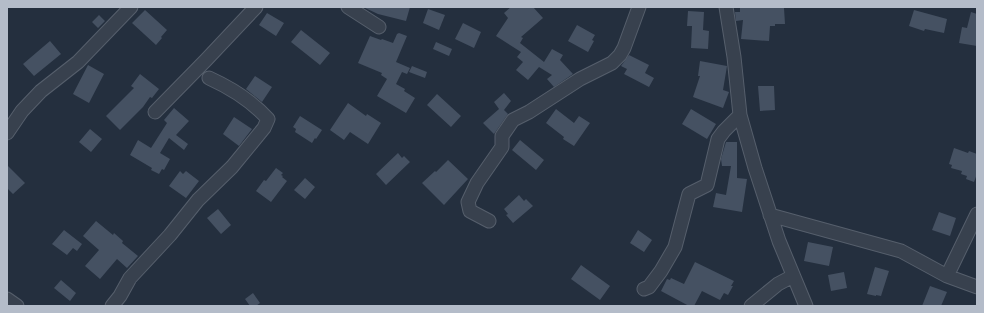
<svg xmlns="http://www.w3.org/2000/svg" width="984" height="313" font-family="Lato,sans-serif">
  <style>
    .building { fill: #455162 }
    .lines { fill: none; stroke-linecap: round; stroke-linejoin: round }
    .minor-casing { stroke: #565f6c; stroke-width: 15 }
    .minor { stroke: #38414e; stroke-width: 13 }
  </style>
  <rect width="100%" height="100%" fill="#242f3e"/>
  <path class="building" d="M363,7H410L406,21L378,14Z
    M511,7H533L543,18L521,37L523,38L520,43L544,62L552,49L563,55L560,60L573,74L554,87L547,79L552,75L539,67L528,80L516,70L523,62L517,57L521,52L496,36L508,18L504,13Z
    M746,7L784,8L785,24H775V26H770L769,41L741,39L743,20L736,21L735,12H740V8Z
    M428,9L445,15L439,30L423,23Z
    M145,10L167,30L161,37L162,38L156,45L132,23Z
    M914,10L947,19L944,33L925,29L924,31L909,26Z
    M688,11L704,12L703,30L709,31L708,49L691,48L692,26H687Z
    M971,12L977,14V46L959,43L962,27L967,28Z
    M267,13L284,23L276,36L259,25Z
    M99,15L105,21L98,28L92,22Z
    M463,23L481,32L474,48L455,39Z
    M577,25L595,35L592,40L594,41L588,52L568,41Z
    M301,30L330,53L320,65L291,42Z
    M399,33L407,36L396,62L410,68L407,74L402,72L396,84L405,89L404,91L415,98L406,113L377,96L387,79L381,75L382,73L358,63L370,36L381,40L382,39L393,43L397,34Z
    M50,41L61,54L34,76L23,64Z
    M436,42L452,49L449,56L433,49Z
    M629,55L649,65L645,73L654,78L649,87L624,74L627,69L621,66Z
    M700,61L727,66L723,90L729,92L723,108L693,97L700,76H698Z
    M88,65L104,74L89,103L73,94Z
    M412,66L427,72L425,78L409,72Z
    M140,74L159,89L152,98L150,97L143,107L120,130L106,116L134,88L131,86Z
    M255,76L272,87L262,102L246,89Z
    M758,86H774L775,110L760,111Z
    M504,93L511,101L504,110L508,114L494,134L483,123L499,109L494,102Z
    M437,94L461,116L451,127L427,105Z
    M348,103L366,116L367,114L381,123L368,144L350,132L344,140L330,130Z
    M174,108L189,121L176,135L188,144L184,150L169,138L160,153L170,159L164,170L162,169L159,174L151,170L152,168L130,155L138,140L151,148L167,123L164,120Z
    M556,109L574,123L579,116L590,123L574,146L563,139L564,137L546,123Z
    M691,109L716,124L707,139L682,124Z
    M300,116L322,130L316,139L315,138L312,143L295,132L296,129L293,127Z
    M234,117L252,129L239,146L223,134Z
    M90,129L102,139L91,152L79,142Z
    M520,140L544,160L536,170L512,150Z
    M726,142H737V178L747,179L742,212L713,207L716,193L726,195L731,166H722L721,159Z
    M954,148L968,153L969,151L977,154V174L974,182L966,179L967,176L961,174L962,171L951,168L952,165L949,164Z
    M398,153L402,158L404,156L410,162L386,185L376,174Z
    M448,160L468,179L444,205L422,183L435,171L436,172Z
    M7,165L25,183L13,194L7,188Z
    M276,168L283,173L281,175L283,176L282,177L287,181L271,202L256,191L264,180L266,181Z
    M180,171L183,174L186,171L199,181L186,198L169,186Z
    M305,178L315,187L305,199L294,190Z
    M519,195L524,201L526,199L533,206L513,223L506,215L508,214L504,209Z
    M218,209L231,225L221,234L207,218Z
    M939,212L956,218L950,236L932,230Z
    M96,221L113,235L114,233L123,241L122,243L138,256L127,268L117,259L100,279L85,266L99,250L83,236Z
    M64,230L82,244L77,251L73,248L67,255L52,244Z
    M638,230L652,240L644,252L630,243Z
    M808,242L833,247L829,266L804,261Z
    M695,262L734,281L731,286H733L728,295L724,293L720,300L702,291L694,306H689L661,291L667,279L670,280L671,278L684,284Z
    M581,265L610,286L600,300L571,279Z
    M875,267L889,271L881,296L876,295V296L867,294Z
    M844,272L847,288L831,291L828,275Z
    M61,280L76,293L70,301L54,288Z
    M930,286L947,292L941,306H922Z
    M253,293L260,303L256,306H250L245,299Z"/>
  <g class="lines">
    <defs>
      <path id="minor" d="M348,7L379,27
        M726,7L734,57L740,115L755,168L779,241L806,306
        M155,112L206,60L256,7
        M7,133L22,111L41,91L78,62L131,7
        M770,215L901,251L947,276L977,287
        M489,221L470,211L468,202L477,183L502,147V136L513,120L529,112L580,79L612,63L620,55L624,48L639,7
        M947,276L977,214
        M644,289L649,287L661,271L675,247L689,194L707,185L718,139L724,131L740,115
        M7,299L17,306
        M112,306L120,296L130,278L170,235L198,200L232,167L264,128L268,119C251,100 231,88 209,78
        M751,306L778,284L793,276"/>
    </defs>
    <use href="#minor" class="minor-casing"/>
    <use href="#minor" class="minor"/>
  </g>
  <rect width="984" height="313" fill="none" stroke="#b4bcc9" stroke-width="16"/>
</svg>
